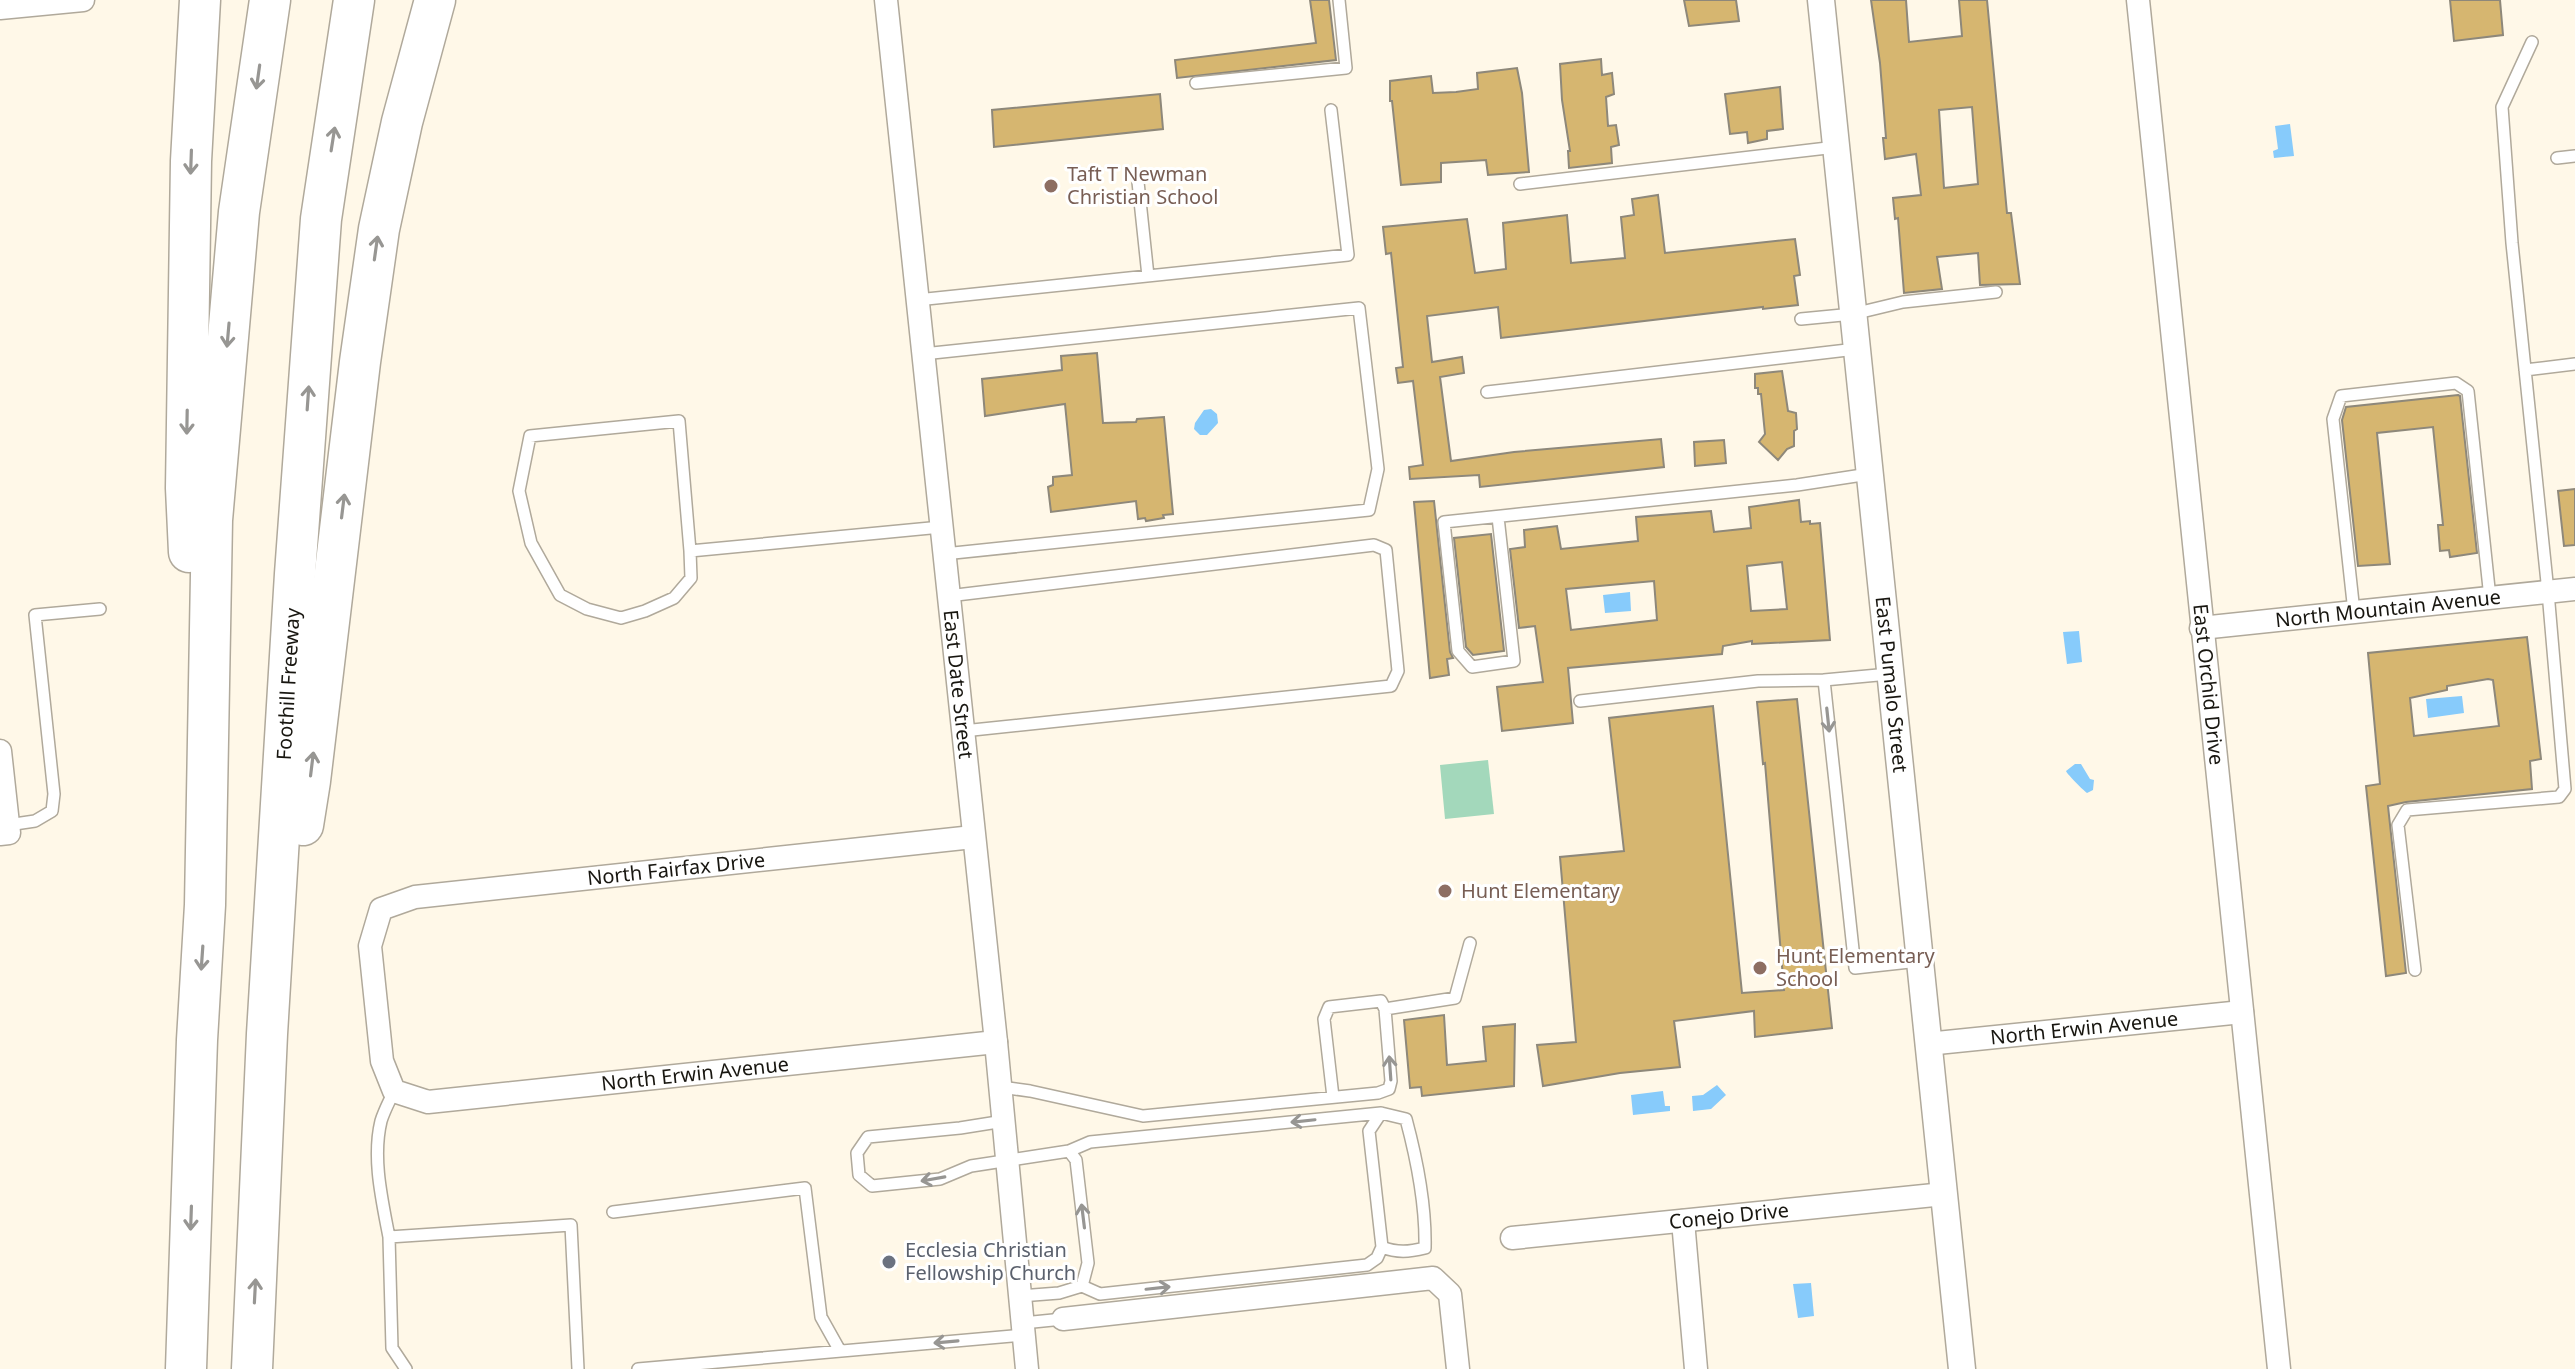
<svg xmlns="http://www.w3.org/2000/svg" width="2575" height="1369" font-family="'Noto Sans',sans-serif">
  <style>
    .green { fill: #a3d8bb }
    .water { fill: #87cbfb }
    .building { fill: #d6b670; stroke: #8e887a; stroke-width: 2; fill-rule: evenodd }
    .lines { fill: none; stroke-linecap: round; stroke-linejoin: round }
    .service-casing { stroke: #b0a99b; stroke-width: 14 }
    .minor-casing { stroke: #b0a99b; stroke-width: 25 }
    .tertiary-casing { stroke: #b0a99b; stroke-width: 29 }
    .motorway-casing { stroke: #b0a99b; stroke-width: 43 }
    .service { stroke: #fff; stroke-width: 11 }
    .minor { stroke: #fff; stroke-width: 22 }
    .tertiary { stroke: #fff; stroke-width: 26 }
    .motorway { stroke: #fff; stroke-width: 40 }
    .oneway { stroke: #979693 }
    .education-dot { fill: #8d6e63; stroke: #fff; stroke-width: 3 }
    .worship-dot { fill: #6b7280; stroke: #fff; stroke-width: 3 }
    .labels { text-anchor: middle; stroke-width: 6; stroke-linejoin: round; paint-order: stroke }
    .education-label { font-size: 20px; fill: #785e54; stroke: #fff; text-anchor: start }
    .street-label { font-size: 20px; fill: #181610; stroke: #fff }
    .worship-label { font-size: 20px; fill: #5b616d; stroke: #fff; text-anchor: start }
  </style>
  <rect width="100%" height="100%" fill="#fff8e8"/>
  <path class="green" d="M1488,760L1494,814L1445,819L1440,765Z"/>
  <path class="water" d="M2290,124L2294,156L2274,158L2273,151L2278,149L2275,126Z
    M1211,409L1217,414L1218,423L1207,435H1200L1194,429L1195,423L1204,410Z
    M1630,592L1631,611L1605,613L1603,595Z
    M2079,631L2082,662L2067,664L2063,632Z
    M2462,696L2464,713L2428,718L2426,699Z
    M2075,764H2081L2090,779L2094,780L2093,790L2087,793C2083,790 2067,774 2066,771Z
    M1717,1085L1726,1095L1711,1109L1693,1111L1692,1096L1703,1095Z
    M1663,1091L1665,1106H1670V1111L1633,1115L1631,1095Z
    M1811,1283L1814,1316L1798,1318L1793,1284Z"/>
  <path class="building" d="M1310,0H1329L1336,60L1177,78L1175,60L1316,43Z
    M1684,0H1736L1739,21L1689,26Z
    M1871,0H1906L1909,42L1962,36L1959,0H1987L2007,213H2011L2020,284L1980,285L1978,253L1937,257L1942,289L1904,293L1898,218L1895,219L1893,198L1921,195L1916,154L1885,159L1883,138H1886L1880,63ZM1972,107L1978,184L1944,188L1939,110Z
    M2450,0H2500L2503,35L2454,41Z
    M1601,59L1602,75L1612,73L1614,94L1606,97L1608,126L1616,125L1619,145L1611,147L1612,163L1569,168L1568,151H1570L1562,100L1560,64Z
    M1517,68L1522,93L1529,172L1488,175L1486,160L1441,163V182L1401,185L1392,101H1390V81L1431,76L1433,93L1456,92L1478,89L1477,73Z
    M1780,87L1783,129L1767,131V139L1748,143L1747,132L1730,134L1725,94Z
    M1160,94L1163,129L994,147L992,110Z
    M1658,195L1665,253L1795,239L1800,275L1794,276L1798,305L1763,309V307L1501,338L1498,307L1427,316L1432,362L1462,357L1464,373L1440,377L1451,461L1514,452L1661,439L1664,467L1480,487L1479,475L1410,479L1409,467L1423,465L1413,381L1398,383L1396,368L1403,367L1391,253L1386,254L1383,227L1467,219L1475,273L1506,269L1503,223L1567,215L1571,263L1625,258L1621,217L1634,215L1632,199Z
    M1097,353L1103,423L1136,422L1137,419L1164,417L1173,514L1163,515L1164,518L1146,521L1145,518L1138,519L1136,501L1051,512L1048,487L1053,485V477L1072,475L1065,404L985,416L982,379L1062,370L1061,356Z
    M1782,371L1788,411L1796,413L1797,429L1794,431V446L1787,449L1778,460L1759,442L1765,434L1761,394H1758V388H1755V374Z
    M2458,395L2460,396L2477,553L2450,557L2449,550L2440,551L2438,525H2443L2433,427L2377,433L2390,564L2358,566L2342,420L2346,407Z
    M1724,440L1726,463L1695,466L1694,442Z
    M2575,489V545L2564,546L2558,491Z
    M1799,500L1801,522L1810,521V524L1820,523L1830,640L1752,644V641L1723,646L1722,654L1568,668L1573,723L1502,731L1497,687L1543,682L1535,626L1519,628L1510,549L1525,547L1524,530L1557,526L1561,549L1638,541L1636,517L1711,511L1714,532L1751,528L1749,507ZM1782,562L1787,609L1751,611L1747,566ZM1654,581L1657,620L1571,630L1566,589Z
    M1434,501L1450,652L1453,658L1447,659L1449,675L1430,678L1414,502Z
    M1491,534L1504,651L1473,655L1466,647L1454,538Z
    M2527,637L2541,759L2530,761L2532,789L2406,802L2388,806L2406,973L2386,976L2366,786L2380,784L2368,653ZM2488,679L2493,680L2499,726L2414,736L2410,698L2447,690V686Z
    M1797,699L1832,1028L1755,1037L1754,1011L1674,1021L1680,1067L1620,1073L1543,1086L1537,1045L1576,1042L1560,857L1624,851L1609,718L1713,706L1742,993L1784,990L1765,763L1763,764L1757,702Z
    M1444,1015L1447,1065L1486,1061L1483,1027L1515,1024L1514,1086L1422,1096L1421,1087L1410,1088L1404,1020Z"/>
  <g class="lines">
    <defs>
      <path id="service" d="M1196,83L1346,68L1339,0
        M2557,158L2575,156
        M1138,182L1148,276
        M1520,184L1836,147
        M917,300L1348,255L1331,110
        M1801,319L1853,314L1903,302L1996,292
        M923,354L1359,308L1378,469L1369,510L944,554
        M2525,370L2575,364
        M1487,392L1856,349
        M1498,517L1514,661L1472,667L1458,651L1444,522L1797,485L1869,474
        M690,551L691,578L674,598L645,611L621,618L587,609L560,595L531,543L519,491L530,436L679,421L690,551L941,527
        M948,596L1374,545L1386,550L1398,671L1391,686L963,731
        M2354,612L2333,419L2341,396L2456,383L2468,391L2490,598
        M1889,674L1824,680L1855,968L1919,961
        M1580,701L1758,681L1824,680
        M8,825L35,821L52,811L54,794L35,615L100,609
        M2415,970L2398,825L2407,810L2559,797L2565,789L2548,592L2512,243L2502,107L2532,42
        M1385,1009L1455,998L1470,943
        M1001,1087L1030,1091L1143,1116L1378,1093L1389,1089L1391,1081L1385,1009L1381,1001L1329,1007L1324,1019L1333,1097
        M1004,1121L960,1128L868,1137L857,1153L859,1175L872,1186L940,1179L971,1166L1069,1151L1076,1160L1088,1263L1082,1286L1059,1293L1020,1296
        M1069,1151L1090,1142L1381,1113
        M613,1212L805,1188L821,1317L840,1351
        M389,1237C382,1200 372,1158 381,1121C384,1111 390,1100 394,1091
        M1082,1286L1100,1294L1367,1265L1377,1258L1382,1247L1369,1131L1381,1113L1406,1119C1417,1160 1426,1205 1425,1248C1409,1252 1397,1253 1382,1247
        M1023,1323L1063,1319
        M406,1369L392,1348L389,1237L571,1225L578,1369
        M638,1369L1024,1335"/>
      <g id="minor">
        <path id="s1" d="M886,0L996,1042L1027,1369"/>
        <path id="s2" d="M2138,0L2279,1369"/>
        <path d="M0,8L83,0"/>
        <path id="s3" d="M2201,628L2575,589"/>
        <path d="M0,751L9,833L0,834"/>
        <path id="s4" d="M973,837L415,897L381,909L370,946L382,1061L394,1091L428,1102L996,1042"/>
        <path id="s5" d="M1927,1044L2242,1012"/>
        <path d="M1683,1221L1696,1369"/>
        <path id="s6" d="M1512,1238L1944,1194"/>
        <path d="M1063,1319L1433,1278L1450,1294L1458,1369"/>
      </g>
      <g id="tertiary">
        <path id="s7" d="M1821,0L1962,1369"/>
      </g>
      <g id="motorway">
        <path d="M189,552L186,488L191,161L200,0"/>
        <path d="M303,825L310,781L360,362L379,229L402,122L435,0"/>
        <path d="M186,1369L197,1040L205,905L212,520L239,212L270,0"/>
        <path id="s8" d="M252,1369L267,1034L295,574L321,219L354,0"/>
      </g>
    </defs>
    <use href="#service" class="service-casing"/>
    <use href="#minor" class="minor-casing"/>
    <use href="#tertiary" class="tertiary-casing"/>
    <use href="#motorway" class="motorway-casing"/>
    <use href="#service" class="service"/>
    <use href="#minor" class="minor"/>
    <use href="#tertiary" class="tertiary"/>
    <use href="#motorway" class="motorway"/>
  </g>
  <defs><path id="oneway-shaft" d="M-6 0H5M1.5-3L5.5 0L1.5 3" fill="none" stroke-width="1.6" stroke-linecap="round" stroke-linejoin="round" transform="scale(2)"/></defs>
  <g class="oneway">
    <use href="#oneway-shaft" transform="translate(258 77) rotate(98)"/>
    <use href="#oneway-shaft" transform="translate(333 139) rotate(-81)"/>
    <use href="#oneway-shaft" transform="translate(191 162) rotate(92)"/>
    <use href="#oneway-shaft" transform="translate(376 248) rotate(-82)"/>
    <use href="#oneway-shaft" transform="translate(228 335) rotate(95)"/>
    <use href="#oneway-shaft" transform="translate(308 398) rotate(-86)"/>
    <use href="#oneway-shaft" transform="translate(187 422) rotate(91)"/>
    <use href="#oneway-shaft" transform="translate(343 506) rotate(-83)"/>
    <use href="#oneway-shaft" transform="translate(1828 720) rotate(84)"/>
    <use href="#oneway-shaft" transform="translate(312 764) rotate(-83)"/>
    <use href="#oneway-shaft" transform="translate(202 958) rotate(94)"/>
    <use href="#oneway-shaft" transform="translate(1390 1068) rotate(-94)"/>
    <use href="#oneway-shaft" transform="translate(1303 1121) rotate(174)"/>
    <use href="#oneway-shaft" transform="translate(933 1179) rotate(170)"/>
    <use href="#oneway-shaft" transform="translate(1083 1216) rotate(-97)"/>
    <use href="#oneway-shaft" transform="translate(191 1218) rotate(92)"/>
    <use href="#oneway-shaft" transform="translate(1158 1288) rotate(-6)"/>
    <use href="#oneway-shaft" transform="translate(255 1291) rotate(-87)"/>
    <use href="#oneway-shaft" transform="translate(946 1342) rotate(175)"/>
  </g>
  <g class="education-dot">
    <circle cx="1051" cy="186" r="8"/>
    <circle cx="1445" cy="891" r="8"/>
    <circle cx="1760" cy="968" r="8"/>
  </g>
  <circle class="worship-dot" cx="889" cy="1262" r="8"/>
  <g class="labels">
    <g class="education-label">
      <text x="1067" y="181">Taft T Newman<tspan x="1067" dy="23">Christian School</tspan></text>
      <text x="1461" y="898">Hunt Elementary</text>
      <text x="1776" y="963">Hunt Elementary<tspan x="1776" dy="23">School</tspan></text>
    </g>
    <g class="street-label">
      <text dy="7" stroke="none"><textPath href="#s3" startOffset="188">North Mountain Avenue</textPath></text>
      <text dy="7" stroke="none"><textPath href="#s8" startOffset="686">Foothill Freeway</textPath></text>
      <text dy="7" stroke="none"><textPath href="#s1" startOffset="688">East Date Street</textPath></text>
      <text dy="7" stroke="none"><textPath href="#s7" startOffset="688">East Pumalo Street</textPath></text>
      <text dy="7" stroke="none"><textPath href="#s2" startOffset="688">East Orchid Drive</textPath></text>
      <text transform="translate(676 869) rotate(-6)" y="7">North Fairfax Drive</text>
      <text dy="7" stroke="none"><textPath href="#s5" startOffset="158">North Erwin Avenue</textPath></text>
      <text dy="7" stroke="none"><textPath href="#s4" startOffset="1088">North Erwin Avenue</textPath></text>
      <text dy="7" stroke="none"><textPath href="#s6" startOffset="218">Conejo Drive</textPath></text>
    </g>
    <g class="worship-label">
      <text x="905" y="1257">Ecclesia Christian<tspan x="905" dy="23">Fellowship Church</tspan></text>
    </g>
  </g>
</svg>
